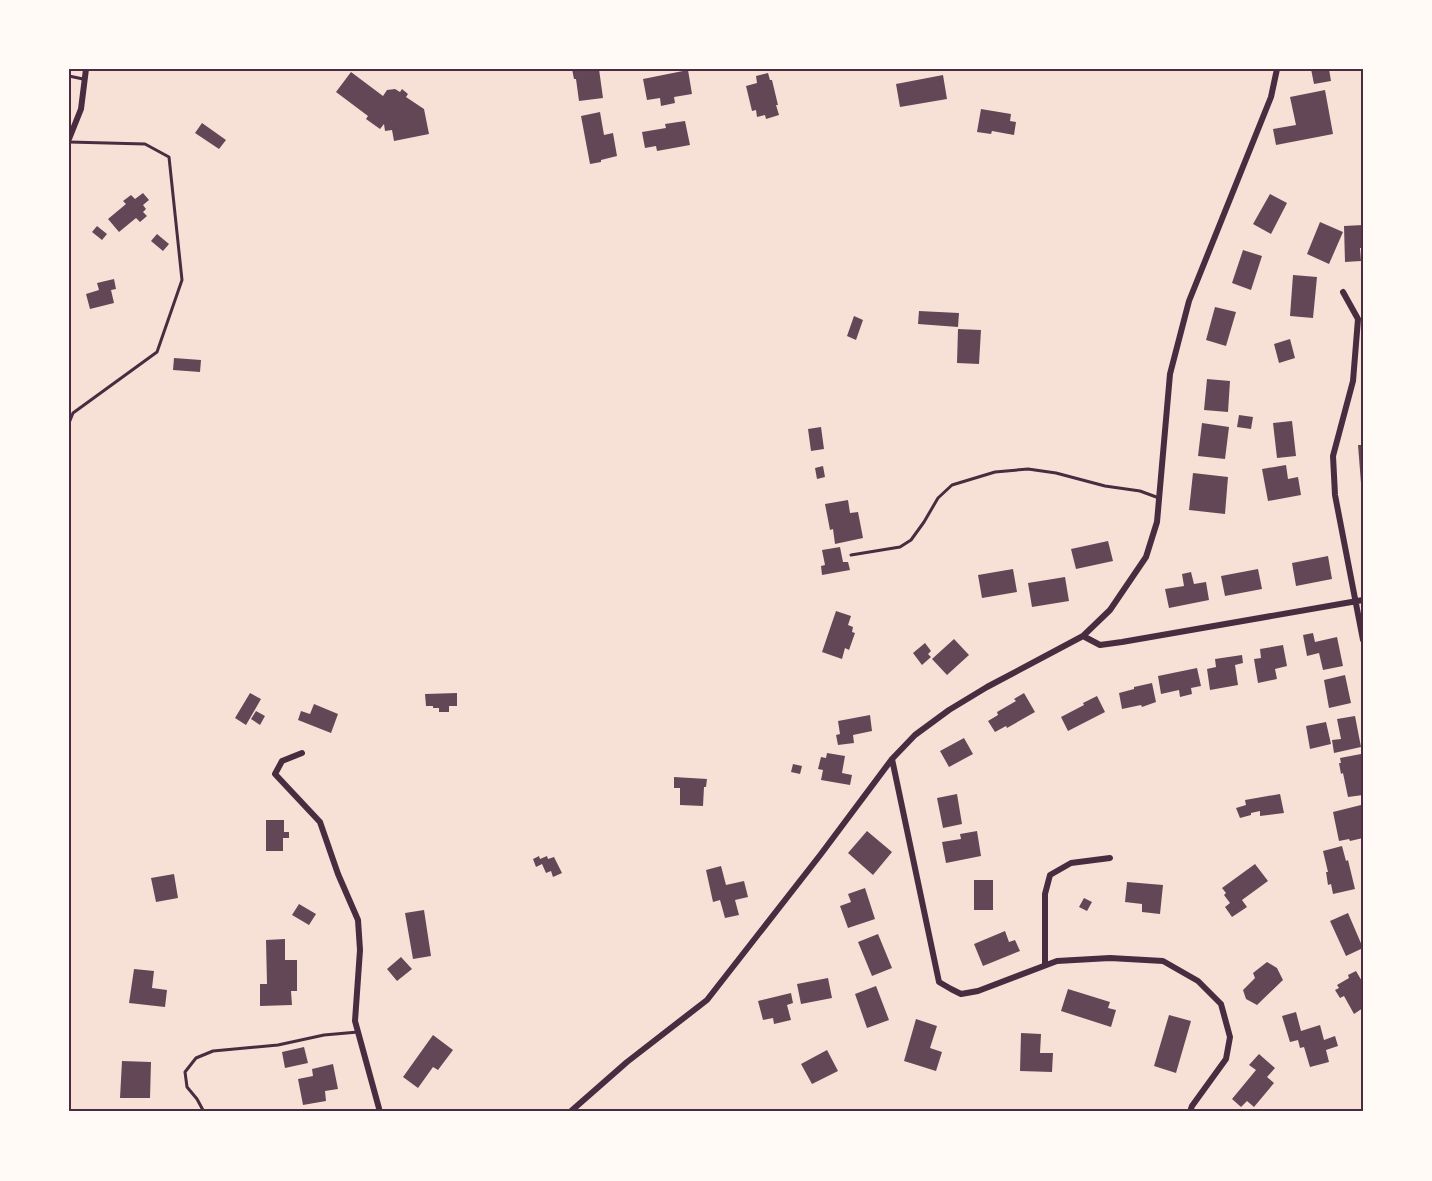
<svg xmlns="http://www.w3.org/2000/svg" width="1432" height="1181" font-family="'Source Sans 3',sans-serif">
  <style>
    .building { fill: #644757 }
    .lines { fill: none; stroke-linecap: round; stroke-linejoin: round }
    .service { stroke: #4a2c40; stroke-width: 3 }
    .minor { stroke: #4a2c40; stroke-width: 6 }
    .neatline { fill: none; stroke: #4a2c40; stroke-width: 2 }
  </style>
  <rect width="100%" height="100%" fill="#f7e1d7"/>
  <path class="building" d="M572,69H599L603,98L579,101L576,79H574Z
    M1311,69H1329L1331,81L1314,84Z
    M688,70L692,94L674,97L675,103L661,106L660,98L647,100L643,79Z
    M351,72L383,96L387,90L395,89L400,92L402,89L408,94L406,97L424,109L429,134L394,141L392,130L385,131L384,124L380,129L366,119L368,116L336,92Z
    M768,73L770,80H772L778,105H776L779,115L766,119L765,115L757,117L756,110L752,111L746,86L757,83L756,76Z
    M943,75L947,99L900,107L896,84Z
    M1325,90L1333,134L1276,145L1273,129L1296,125L1290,97Z
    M981,109L1011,114L1010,121L1016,122L1014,135L992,131L991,134L977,132Z
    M600,112L604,135L613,133L617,156L601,160V162L590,164L581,116Z
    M685,121L690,145L657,151L656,146L645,148L642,132L666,128L665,124Z
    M202,123L226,140L219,149L195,133Z
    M143,193L149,200L143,205L146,209L143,212L147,216L140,222L136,218L119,232L108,219L126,204L123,201L131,195L135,199Z
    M1270,194L1287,203L1271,234L1253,224Z
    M1320,222L1343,232L1329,264L1307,254Z
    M1363,225V248H1360L1361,261L1345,262L1344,226Z
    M97,226L107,234L102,240L92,232Z
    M157,234L169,244L163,251L151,241Z
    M1243,250L1262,256L1251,290L1232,283Z
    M1293,275L1317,277L1313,318L1290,316Z
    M114,279L116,289L111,290L114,303L90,309L86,294L99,290L97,283Z
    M1215,307L1236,312L1226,346L1206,340Z
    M919,311L959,313L958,327L918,324Z
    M854,316L863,320L856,340L847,336Z
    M958,329L981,330L979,364L957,363Z
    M1290,339L1295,358L1279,363L1274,344Z
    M174,358L201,360L200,372L173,370Z
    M1207,379L1230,381L1228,412L1204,410Z
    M1239,415L1253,417L1251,429L1237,427Z
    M1292,421L1296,456L1277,458L1273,423Z
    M1202,423L1229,427L1225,459L1198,456Z
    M821,427L824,449L811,451L808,429Z
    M1358,445H1363V483H1361Z
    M1286,465L1288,479L1298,477L1301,495L1268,501L1262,469Z
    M823,466L825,477L817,479L815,468Z
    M1193,473L1228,477L1225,514L1189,510Z
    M848,500L850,513L858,512L863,538L835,544L833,529L830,530L825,504Z
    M1108,541L1113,561L1076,569L1071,549Z
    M840,547L843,562H848L850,570L822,575L821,566L825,565L822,550Z
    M1328,556L1332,579L1296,586L1292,563Z
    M1013,569L1017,592L982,598L978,575Z
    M1258,569L1262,589L1225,596L1221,576Z
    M1191,572L1194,584L1206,582L1209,600L1169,608L1165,589L1184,586L1182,574Z
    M1065,577L1069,601L1032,607L1028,583Z
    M836,611L851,616L848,625L853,627L852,632L855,633L849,650L845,648L842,659L822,652Z
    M1313,633L1315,642L1337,637L1343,666L1323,670L1319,653L1307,656L1303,635Z
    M954,639L969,655L947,675L932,659Z
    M925,643L931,651L928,654L931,657L922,665L913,653Z
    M1283,645L1287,666L1275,669L1277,679L1258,683L1254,659L1261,658L1260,649Z
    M1242,655L1243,663L1235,665L1238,685L1210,690L1207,669L1216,667L1215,659Z
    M1197,668L1201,686L1191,688L1192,694L1180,697L1179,690L1161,694L1158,676Z
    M1345,675L1351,703L1329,708L1324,680Z
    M1152,683L1156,702L1142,707L1141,705L1122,709L1119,693L1134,689V687Z
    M250,693L261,699L246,725L235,718Z
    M457,693V706H449V712H439V708H433V706H426L425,694Z
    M1024,693L1035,712L1007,728L1006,726L995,732L988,721L998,715L997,712L1016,701L1014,699Z
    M1097,696L1105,712L1068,731L1061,717L1084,705L1083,703Z
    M314,704L338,714L331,733L298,720L301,711L310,714Z
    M256,711L265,716L260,725L251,719Z
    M870,715L872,731L853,735L854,743L838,745L836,735L840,734L838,721Z
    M1355,716L1361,747L1334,753L1332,740L1341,739L1337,719Z
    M1326,722L1331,744L1310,749L1306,726Z
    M964,738L973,754L949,767L940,751Z
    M827,753L845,756L842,773L852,775L850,785L821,780L823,770L818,769L821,757L826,758Z
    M1361,754L1363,767V772L1362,773L1363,795L1348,797L1343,773L1341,774L1339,763H1341L1340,758Z
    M793,764L802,766L800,774L791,772Z
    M674,777L707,779L706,787H704L703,806L680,805V788H674Z
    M957,794L962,824L943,828L937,798Z
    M1280,794L1284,813L1260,816V811L1251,813V815L1240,818L1236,808L1246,805L1245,800Z
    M1361,805L1363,812V838L1350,841L1349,839L1339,841L1333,812Z
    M266,820H284V832H289V838H283V851H266Z
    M867,831L892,852L873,875L848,853Z
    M977,831L981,856L946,863L942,842L961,839L960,834Z
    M1342,846L1346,861L1348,860L1355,889L1333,894L1331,884L1328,885L1326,872H1328L1323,851Z
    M539,856L540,859L547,856L548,859L554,857L562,873L553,877L551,871L546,873L542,864L536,867L533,859Z
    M1255,864L1268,881L1242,900L1247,907L1232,917L1225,907L1230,903L1224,895L1226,893L1222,888Z
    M721,866L726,885L744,881L748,897L735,900L739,915L725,918L720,900L713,902L706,870Z
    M174,874L178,898L156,902L151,878Z
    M974,880H993V910H974Z
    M1127,882L1163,885L1160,914L1142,912V904L1125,902Z
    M865,888L875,919L848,928L840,906L851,902L848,894Z
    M1084,898L1092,902L1087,911L1079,907Z
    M299,904L316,914L309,925L292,915Z
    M424,910L431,956L413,959L405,913Z
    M1348,913L1363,948L1346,956L1330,921Z
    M1005,931L1009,942L1015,940L1020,951L983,966L974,944Z
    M878,934L892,968L872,976L858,942Z
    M285,939V960H297V991H291L292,1005L260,1006V984H267L266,940Z
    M401,957L412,969L397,981L387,969Z
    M1267,962L1277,968L1283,980L1257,1005L1246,999L1243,990L1255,978L1253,973Z
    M134,969L154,971L152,988L167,990L165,1007L129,1003Z
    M1356,971L1363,983V1008L1354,1014L1344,996L1340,998L1335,990L1339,988L1337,985L1349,978L1348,975Z
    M828,978L832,998L801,1004L797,984Z
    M876,986L889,1020L867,1028L855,994Z
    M1068,989L1110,1002L1108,1008L1116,1010L1111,1027L1061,1011Z
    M791,993L793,1003L787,1005L791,1020L774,1024L773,1018L763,1020L758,1001Z
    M1296,1012L1301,1031L1320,1025L1324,1040L1335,1036L1338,1046L1326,1050L1329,1062L1310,1067L1304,1047L1300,1048L1298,1040L1290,1042L1282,1016Z
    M1169,1015L1191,1021L1176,1073L1154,1066Z
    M916,1019L937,1026L930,1048L942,1052L936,1071L904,1061Z
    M1021,1033L1041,1034L1040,1053H1053L1052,1072L1020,1071Z
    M433,1035L453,1050L438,1070L433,1067L418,1088L403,1077Z
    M304,1047L308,1063L285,1068L282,1052Z
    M827,1050L838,1071L812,1084L801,1064Z
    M1259,1054L1275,1068L1267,1077L1274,1083L1254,1107L1247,1101L1241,1107L1232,1099L1256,1070L1249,1065Z
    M122,1061L151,1062L150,1098H120Z
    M333,1064L338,1089L325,1091L326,1101L303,1105L298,1079L313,1076L312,1069Z"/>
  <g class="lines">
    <path class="service" d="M69,76L83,79
      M69,142L145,144L169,157L182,280L157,352L73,413L69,423
      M851,555L900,547L911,540L924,522L938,498L952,485L995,472L1028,469L1056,473L1105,486L1140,491L1159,498
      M204,1112L197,1099L187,1087L185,1072L196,1058L213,1051L278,1045L324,1035L358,1032"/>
    <path class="minor" d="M69,139L81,109L86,69
      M1343,292L1358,319L1353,381L1333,456L1335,495L1363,640
      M1083,636L1100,645L1122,642L1363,600
      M302,753L282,761L275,774L320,822L338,874L358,920L360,950L355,1021L380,1112
      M892,759L939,982L951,989L961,994L978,991L1057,961L1110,958L1163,961L1198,981L1221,1004L1230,1037L1226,1059L1192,1106L1190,1112
      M1045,965V894L1050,875L1071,863L1110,858
      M570,1112L627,1062L707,1000L821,854L892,759L915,735L949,710L987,687L1083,636L1110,610L1146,557L1157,522L1170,374L1189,301L1271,97L1277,69"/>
  </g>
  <rect width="1432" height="1181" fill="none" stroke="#fffaf5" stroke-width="141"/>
  <rect x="70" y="70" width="1292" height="1040" class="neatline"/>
</svg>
